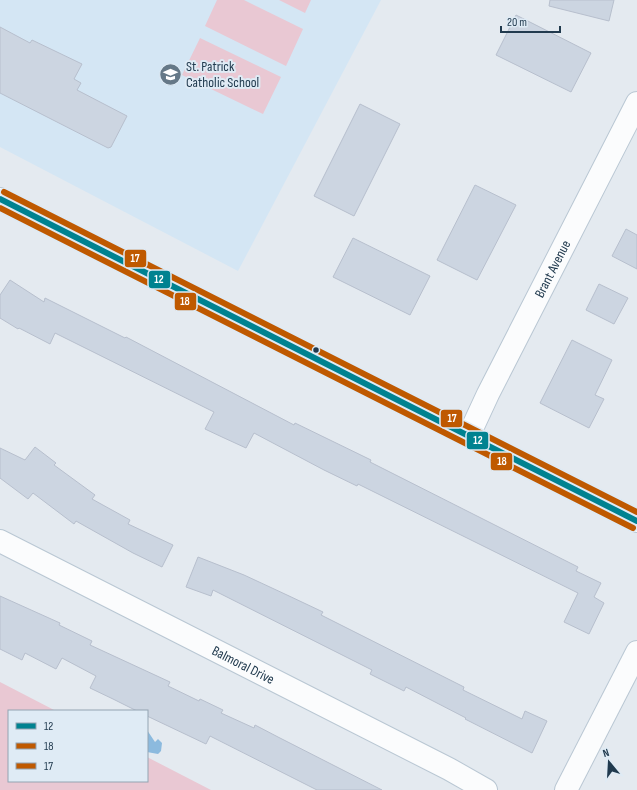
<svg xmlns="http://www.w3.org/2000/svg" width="637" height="790" font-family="'Sofia Sans Condensed',sans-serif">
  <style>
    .built { fill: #d4e6f4 }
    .green { fill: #e9c8d3 }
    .water { fill: #8cbade }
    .building { fill: #ccd5e1; stroke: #b7bfcd }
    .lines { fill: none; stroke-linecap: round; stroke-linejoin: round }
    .minor-casing { stroke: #b9c7d3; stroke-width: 24 }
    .major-casing { stroke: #b9c7d3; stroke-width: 24 }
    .minor { stroke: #fbfcfd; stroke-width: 22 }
    .major { stroke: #fbfcfd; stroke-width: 22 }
    .bus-1-casing { stroke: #dfebf5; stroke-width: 9 }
    .bus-2-casing { stroke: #dfebf5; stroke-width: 9 }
    .bus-3-casing { stroke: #dfebf5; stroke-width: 9 }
    .bus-1 { stroke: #008290; stroke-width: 6 }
    .bus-2 { stroke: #bf5900; stroke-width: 6 }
    .bus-3 { stroke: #bf5900; stroke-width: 6 }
    .bus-dot { fill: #213a4e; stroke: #dfebf5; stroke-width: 1.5 }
    .labels { text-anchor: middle; stroke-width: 4; stroke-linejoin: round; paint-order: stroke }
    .poi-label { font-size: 14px; fill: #213a4e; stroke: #dfebf5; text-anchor: start }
    .street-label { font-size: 14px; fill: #213a4e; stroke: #dfebf5 }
    .line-badge { stroke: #dfebf5; stroke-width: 1.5 }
    .badge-label { font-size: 11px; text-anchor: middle; font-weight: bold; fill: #fff }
  </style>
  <rect width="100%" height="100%" fill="#e4eaf0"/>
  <path class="built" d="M0,0H381L238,271L0,147Z"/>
  <path class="green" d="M217,0H244L303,29L286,66L205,26Z
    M279,0H311L305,13Z
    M200,38L281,77L263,114L182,75Z
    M0,682L56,711H9V781H147V757L211,790H0Z"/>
  <path class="water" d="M147,730L155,742L158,739L162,743L161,751L158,754L147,752Z"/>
  <path class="building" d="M550,0H614L609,21L549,6Z
    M516,15L591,53L571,92L496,55Z
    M0,27L30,43L32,40L82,64L74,79L81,83L77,90L127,116L111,147L108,148L0,93Z
    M360,104L400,124L354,216L314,196Z
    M475,185L516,205L477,280L437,260Z
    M626,229L637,235V269L612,256Z
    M353,238L430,276L410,315L333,277Z
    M10,280L44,302L45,298L125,338L126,337L294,425L295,423L371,460L370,462L578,567L576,571L601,583L594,597L604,603L589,634L564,622L578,593L358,484L357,486L324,470L254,433L246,448L222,437L205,429L214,412L55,333L50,344L19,328L18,329L0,318V295Z
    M599,284L628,298L614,324L586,310Z
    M572,340L612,360L595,395L604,399L589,428L540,403Z
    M35,447L56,463L54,465L95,495L92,499L130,520L128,524L173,545L162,567L133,553L76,521L74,524L33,493L28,499L0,478V448L25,460Z
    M198,557L244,575L287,595L323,612L321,615L464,687L463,690L522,719L525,711L547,721L532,753L465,719L466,718L406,687L404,691L370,674L372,670L213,590L211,596L186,587Z
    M0,596L60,623L59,625L92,641L90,645L170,682L168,686L199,701L200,699L223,710L221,713L254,728L255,725L278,737L382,790H317L210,736L206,744L147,716V711H137L113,699L90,688L96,676L62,658L56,669L25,653L22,660L0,649Z"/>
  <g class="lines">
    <defs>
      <g id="minor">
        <path id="s1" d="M469,435L488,394L637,103"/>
        <path id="s2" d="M0,541L449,769L486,790"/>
        <path d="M566,790L637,652"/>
      </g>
      <path id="major" d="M0,199L637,521"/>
    </defs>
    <use href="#minor" class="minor-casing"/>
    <use href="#major" class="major-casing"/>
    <use href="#minor" class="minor"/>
    <use href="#major" class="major"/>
    <defs>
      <path id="bus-1" d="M0,199L637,521"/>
      <path id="bus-2" d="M0,208L633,528"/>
      <path id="bus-3" d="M4,192L637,512"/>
    </defs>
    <use href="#bus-1" class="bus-1-casing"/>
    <use href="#bus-2" class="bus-2-casing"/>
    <use href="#bus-3" class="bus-3-casing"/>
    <use href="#bus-1" class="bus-1"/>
    <use href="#bus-2" class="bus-2"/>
    <use href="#bus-3" class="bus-3"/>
  </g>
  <defs>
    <symbol id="school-disc" viewBox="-11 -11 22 22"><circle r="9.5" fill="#657887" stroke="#dfebf5"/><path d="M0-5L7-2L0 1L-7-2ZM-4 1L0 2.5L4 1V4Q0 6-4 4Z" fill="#fff"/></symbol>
  </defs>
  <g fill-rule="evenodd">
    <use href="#school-disc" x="158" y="62" width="25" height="25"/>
  </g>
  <circle class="bus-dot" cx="316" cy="350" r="3.5"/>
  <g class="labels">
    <g class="poi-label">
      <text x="186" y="71">St. Patrick<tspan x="186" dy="16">Catholic School</tspan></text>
    </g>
    <g class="street-label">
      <text dy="5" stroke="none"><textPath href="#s1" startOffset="186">Brant Avenue</textPath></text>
      <text dy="5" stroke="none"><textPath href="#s2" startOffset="273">Balmoral Drive</textPath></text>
    </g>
  </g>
  <g class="line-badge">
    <rect x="124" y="249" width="23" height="19" rx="4" fill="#bf5900"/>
    <rect x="148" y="270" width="23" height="19" rx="4" fill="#008290"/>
    <rect x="174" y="292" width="23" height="19" rx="4" fill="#bf5900"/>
    <rect x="440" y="409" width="23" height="19" rx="4" fill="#bf5900"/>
    <rect x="466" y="431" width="23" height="19" rx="4" fill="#008290"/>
    <rect x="490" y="452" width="23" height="19" rx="4" fill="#bf5900"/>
  </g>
  <g class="badge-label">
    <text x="135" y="262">17</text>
    <text x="159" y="283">12</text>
    <text x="185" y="305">18</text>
    <text x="452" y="422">17</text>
    <text x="478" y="444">12</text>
    <text x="502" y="465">18</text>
  </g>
  <rect x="8" y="710" width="140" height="72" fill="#dfebf5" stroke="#93a4b2"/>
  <rect x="16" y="723" width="20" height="6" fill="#008290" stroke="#93a4b2"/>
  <text x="44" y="730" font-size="12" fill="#213a4e">12</text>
  <rect x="16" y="743" width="20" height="6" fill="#bf5900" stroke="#93a4b2"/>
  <text x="44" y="750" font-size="12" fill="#213a4e">18</text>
  <rect x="16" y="763" width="20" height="6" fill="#bf5900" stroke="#93a4b2"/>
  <text x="44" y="770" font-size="12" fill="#213a4e">17</text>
  <g transform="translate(609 762) rotate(342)" stroke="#dfebf5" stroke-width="3" paint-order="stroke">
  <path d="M0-3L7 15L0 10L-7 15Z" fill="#213a4e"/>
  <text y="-6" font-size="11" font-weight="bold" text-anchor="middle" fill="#213a4e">N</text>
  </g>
  <path d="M501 26v6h59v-6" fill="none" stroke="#213a4e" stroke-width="2"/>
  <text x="507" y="26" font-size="12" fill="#213a4e" stroke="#dfebf5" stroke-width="3" paint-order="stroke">20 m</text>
</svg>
